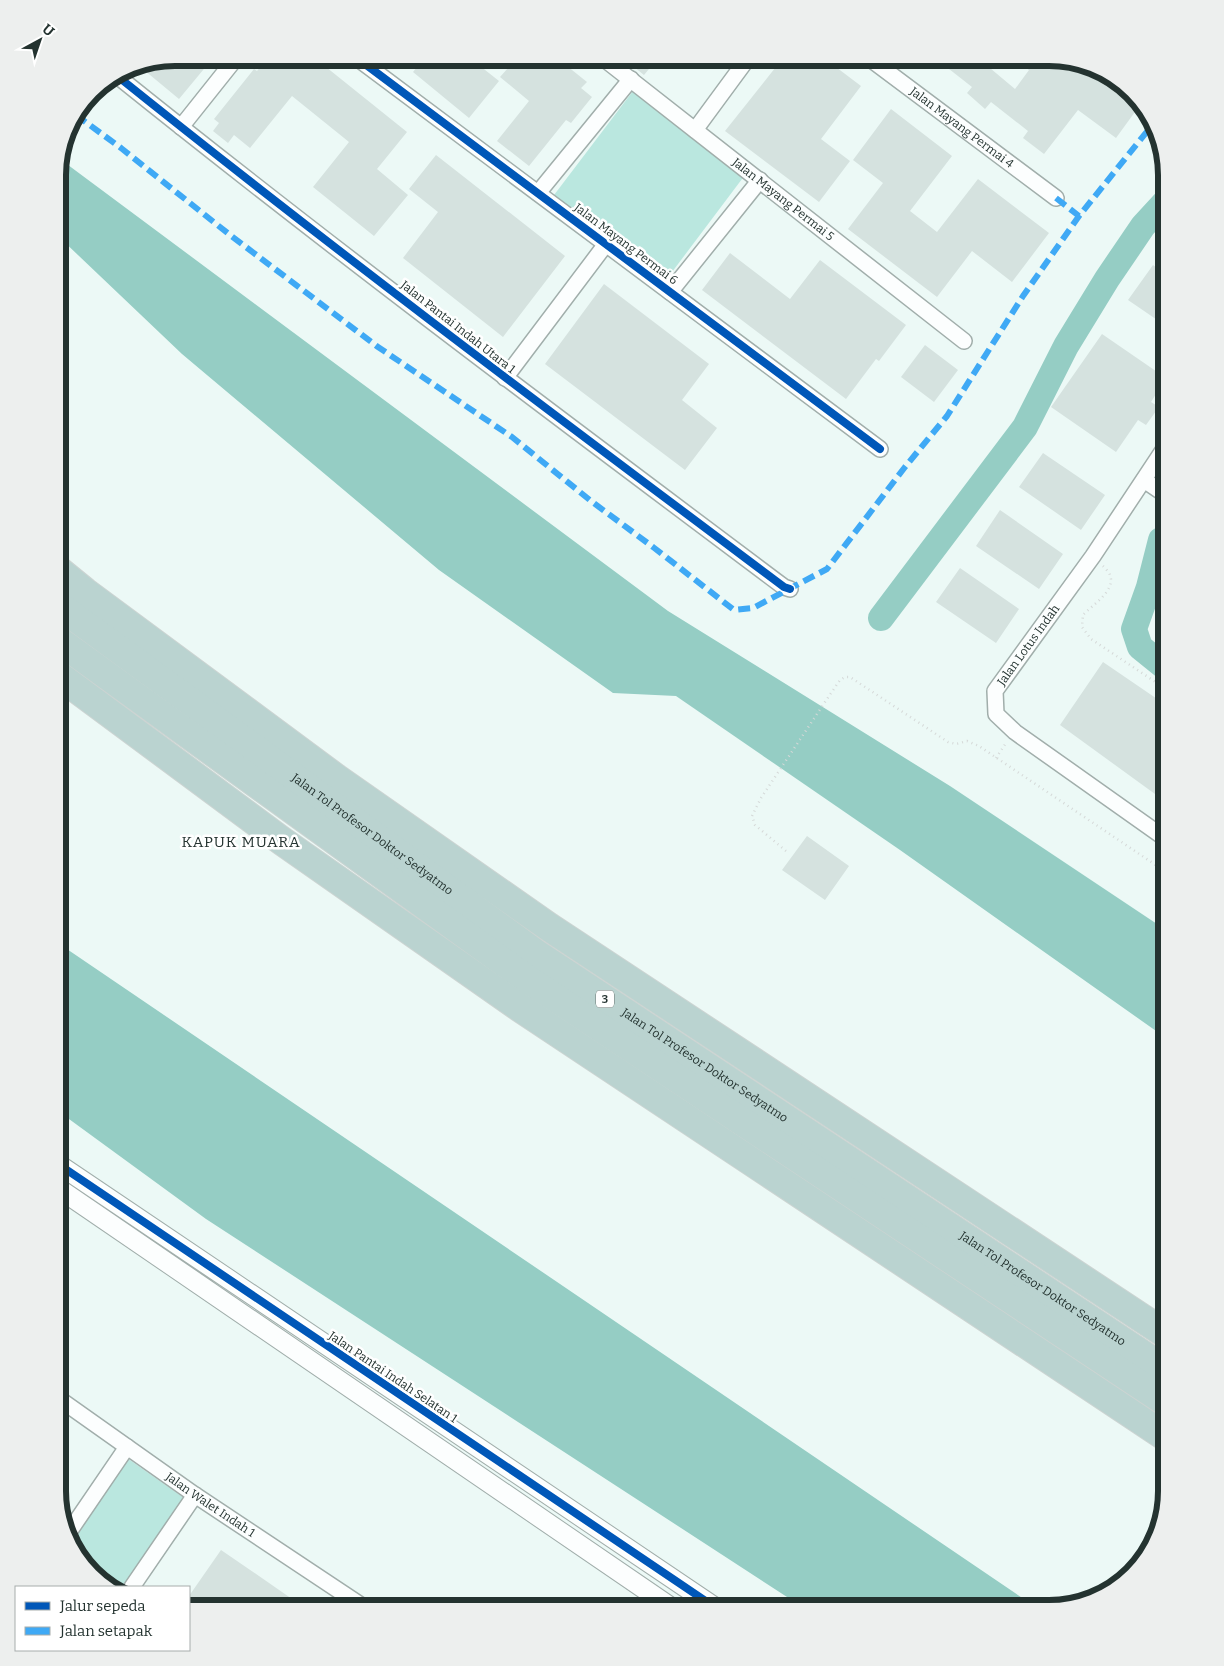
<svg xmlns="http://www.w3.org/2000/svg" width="1224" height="1666" font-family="Bitter,serif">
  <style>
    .green { fill: #bae7df }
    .water { fill: #95cdc4 }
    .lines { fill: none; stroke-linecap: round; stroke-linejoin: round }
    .river { stroke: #95cdc4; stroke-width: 26 }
    .building { fill: #d5e2df }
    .minor-casing { stroke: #a1aeab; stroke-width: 18 }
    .tertiary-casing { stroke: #a1aeab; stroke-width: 21 }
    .motorway-casing { stroke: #ccd4d2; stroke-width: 30 }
    .path { stroke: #d5d9d8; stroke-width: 2.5; stroke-dasharray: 1 4; stroke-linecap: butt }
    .minor { stroke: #fcfefe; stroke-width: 15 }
    .tertiary { stroke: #fcfefe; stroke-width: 19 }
    .motorway { stroke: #bad3d0; stroke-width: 28 }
    .quiet { stroke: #3fa9f5; stroke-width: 6; stroke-dasharray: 12 6; stroke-linecap: butt }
    .cycleway-casing { stroke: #fff; stroke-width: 11 }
    .cycleway { stroke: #0057b8; stroke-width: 8 }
    .labels { text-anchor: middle; stroke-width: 5; stroke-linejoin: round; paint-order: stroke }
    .shield { fill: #fff; stroke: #66706e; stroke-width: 1 }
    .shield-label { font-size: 11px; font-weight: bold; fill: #243330 }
    .street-label { font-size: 12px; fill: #243330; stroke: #fff }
    .quarter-label { font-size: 15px; letter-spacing: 1px; fill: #243330; stroke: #fff }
    .rim { fill: none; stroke: #243330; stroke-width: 6 }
  </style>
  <rect width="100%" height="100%" fill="#ecf9f6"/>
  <path class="green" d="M633,91L745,175L663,284L551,199Z
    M127,1458L184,1498L123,1587H111L73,1550L71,1540Z"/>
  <path class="water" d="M60,159L668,611L950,786L1166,930V1038L900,850L676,696L613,693L439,570L182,354L58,236V167Z
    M58,943L1037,1608H804L206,1219L58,1111Z"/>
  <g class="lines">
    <path class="river" d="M1161,540L1149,587L1134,629L1140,647L1166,668
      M881,618L1025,427L1066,346L1107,279L1143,226L1166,201"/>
  </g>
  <path class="building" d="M175,58H213L179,99L138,65Z
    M268,58H313L325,68L326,67L407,132L377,169L408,195L374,236L313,187L349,142L292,96L250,148L234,135L228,143L213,131L219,123L214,119L254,69L257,71Z
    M424,58H470L499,81L469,118L413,72Z
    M517,58H557L587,82L581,88L592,97L571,123L566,120L529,166L497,141L529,101L500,77Z
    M623,58H658L644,75Z
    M783,58H824L861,86L821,139L850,161L819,202L725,131Z
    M935,58H978L1015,89L1029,70L1013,58H1056L1108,73L1140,105L1116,138L1078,110L1044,154L1023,138L1028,131L991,102L985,109L967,93L972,87Z
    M891,109L952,156L910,211L937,232L978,179L1049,233L1012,282L972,251L937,297L848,229L883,183L853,160Z
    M436,155L565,256L503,337L403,258L438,212L409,189Z
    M730,253L790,299L820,260L906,325L879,361L876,359L846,399L702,290Z
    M1153,265L1166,275V326L1128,300Z
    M604,284L709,364L682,400L717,428L685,470L545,364Z
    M1102,334L1166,378L1151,402L1159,407L1146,425L1138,420L1116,452L1051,407Z
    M925,345L958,370L934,402L901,377Z
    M1043,453L1105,495L1081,530L1019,487Z
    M1000,510L1063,554L1039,589L976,546Z
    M960,568L1019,609L996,643L936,602Z
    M1103,662L1166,705V802L1060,725Z
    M807,836L849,866L825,900L782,870Z
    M221,1550L259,1576L305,1608H189V1596Z"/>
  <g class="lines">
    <defs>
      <g id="minor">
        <path d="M357,58L880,449"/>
        <path id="s1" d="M603,58L964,341"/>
        <path id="s2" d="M869,58L1056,198"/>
        <path d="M116,75C335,251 560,419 784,587L790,589"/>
        <path d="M181,127L236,58"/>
        <path d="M695,130L748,58"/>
        <path d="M538,193L631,79"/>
        <path d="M670,292L760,180"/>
        <path d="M505,378L606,244"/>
        <path d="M1144,480L1166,495"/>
        <path id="s3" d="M1166,839L1015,732L996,714L995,691L1093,556L1166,446"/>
        <path id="s4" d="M58,1398L195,1495L365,1608"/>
        <path d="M69,1532L127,1447"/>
        <path d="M132,1587L195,1495"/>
      </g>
      <path id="tertiary" d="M58,1164L716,1608
        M58,1188L672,1608"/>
      <g id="motorway">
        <path d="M58,570L85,592L336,778L549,927L1166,1334"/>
        <path id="s5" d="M58,605L538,955L1166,1370"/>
        <path d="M58,640L527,979L1166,1402"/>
        <path d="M58,675L282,841L519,1007L1166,1437"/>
      </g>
    </defs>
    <use href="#minor" class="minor-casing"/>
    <use href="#tertiary" class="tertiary-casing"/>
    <use href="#motorway" class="motorway-casing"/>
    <path class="path" d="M1103,566C1105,568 1109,572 1110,575C1116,591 1092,605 1083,615L1082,627L1091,639L1166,689
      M996,758L1006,743
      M786,851L755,825L752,816L761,798L827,699L840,680L845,677H850L948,742L956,744L967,741L979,746L1166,872
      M84,1561L118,1584"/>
    <use href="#minor" class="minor"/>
    <use href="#tertiary" class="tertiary"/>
    <use href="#motorway" class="motorway"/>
    <path class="quiet" d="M76,115L121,148L230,235L378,347L512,437L591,501L653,547L734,610L753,608L827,569L905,467L947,416L1023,296L1079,216L1153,124
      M1056,198L1079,216"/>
    <defs>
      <path id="cycleway" d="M357,58L880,449
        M116,75C335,251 560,419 784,587L790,589
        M58,1164L716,1608"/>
    </defs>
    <use href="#cycleway" class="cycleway-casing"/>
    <use href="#cycleway" class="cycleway"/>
  </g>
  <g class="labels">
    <rect class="shield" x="596" y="990.5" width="18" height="17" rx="4"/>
    <g class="shield-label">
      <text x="605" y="1003">3</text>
    </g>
    <g class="street-label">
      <text dy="4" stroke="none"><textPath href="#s2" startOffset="116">Jalan Mayang Permai 4</textPath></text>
      <text dy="4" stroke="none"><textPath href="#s1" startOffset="229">Jalan Mayang Permai 5</textPath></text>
      <text transform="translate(626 244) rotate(37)" y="4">Jalan Mayang Permai 6</text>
      <text transform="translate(458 327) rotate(38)" y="4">Jalan Pantai Indah Utara 1</text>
      <text dy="4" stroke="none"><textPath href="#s3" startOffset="291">Jalan Lotus Indah</textPath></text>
      <text dy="4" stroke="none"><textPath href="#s5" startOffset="389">Jalan Tol Profesor Doktor Sedyatmo</textPath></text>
      <text dy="4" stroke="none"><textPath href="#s5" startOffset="794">Jalan Tol Profesor Doktor Sedyatmo</textPath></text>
      <text dy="4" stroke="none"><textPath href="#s5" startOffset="1199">Jalan Tol Profesor Doktor Sedyatmo</textPath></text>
      <text transform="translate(393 1377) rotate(34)" y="4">Jalan Pantai Indah Selatan 1</text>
      <text dy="4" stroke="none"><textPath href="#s4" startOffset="186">Jalan Walet Indah 1</textPath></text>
    </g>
    <g class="quarter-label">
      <text x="241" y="847">KAPUK MUARA</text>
    </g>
  </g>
  <path d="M0 0H1224V1666H0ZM175 66H1049A109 109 0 0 1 1158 175V1491A109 109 0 0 1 1049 1600H175A109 109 0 0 1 66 1491V175A109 109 0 0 1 175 66Z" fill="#edefee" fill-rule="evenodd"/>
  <path class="rim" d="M175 66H1049A109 109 0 0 1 1158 175V1491A109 109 0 0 1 1049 1600H175A109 109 0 0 1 66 1491V175A109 109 0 0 1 175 66Z"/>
  <rect x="15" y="1586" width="175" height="65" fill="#ffffff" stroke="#a7adac"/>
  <rect x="25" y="1602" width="25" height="8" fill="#0057b8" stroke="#a7adac"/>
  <text x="60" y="1611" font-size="15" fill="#243330">Jalur sepeda</text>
  <rect x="25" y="1627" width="25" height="8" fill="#3fa9f5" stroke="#a7adac"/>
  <text x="60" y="1636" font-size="15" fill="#243330">Jalan setapak</text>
  <g transform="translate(40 40) rotate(40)" stroke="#ffffff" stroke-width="4" paint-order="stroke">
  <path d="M0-4L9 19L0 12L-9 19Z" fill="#243330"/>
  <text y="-8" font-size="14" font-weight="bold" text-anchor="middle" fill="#243330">U</text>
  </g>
</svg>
